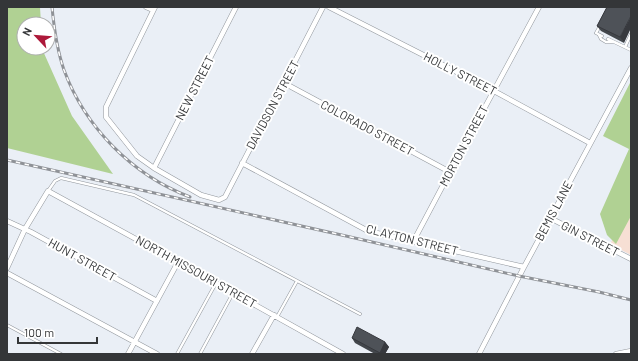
<svg xmlns="http://www.w3.org/2000/svg" width="638" height="361" font-family="Barlow,sans-serif">
  <style>
    .industrial { fill: #f7dfd4 }
    .green { fill: #b0d193 }
    .lines { fill: none; stroke-linecap: round; stroke-linejoin: round }
    .lane-casing { stroke: #92979d; stroke-width: 3.5 }
    .street-casing { stroke: #92979d; stroke-width: 5.5 }
    .lane { stroke: #fff; stroke-width: 2.5 }
    .street { stroke: #fff; stroke-width: 4.5 }
    .rail-casing { stroke: #8f9297; stroke-width: 3 }
    .rail { stroke: #fff; stroke-width: 1.5; stroke-dasharray: 4.5; stroke-linecap: butt }
    .wall { fill: #43474c }
    .shaded-wall { fill: #37393e }
    .building { fill: #4e5258; stroke: #37393e }
    .labels { text-anchor: middle; stroke-width: 4; stroke-linejoin: round; paint-order: stroke }
    .street-label { font-size: 12px; fill: #343638; stroke: #fff }
  </style>
  <rect width="100%" height="100%" fill="#eaeff6"/>
  <path class="industrial" d="M631,206V255L610,244Z"/>
  <path class="green" d="M7,7H40L41,24H24V48H43V51L72,116L113,174L7,148Z
    M631,81V216L616,244L607,235L600,214L629,149L603,136Z"/>
  <g class="lines">
    <defs>
      <path id="lane" d="M600,26L596,33L602,36
        M599,35L601,39L606,42H612
        M608,39L631,50
        M625,47L631,34
        M48,191L55,181L61,178L134,195L360,314
        M277,317L297,281
        M7,325L61,354
        M177,354L216,283
        M200,354L233,293"/>
      <path id="street" d="M146,7L153,10
        M155,7L106,107V117L137,156L154,168L201,195L219,200L225,197L323,7
        M329,7L494,91L590,143
        M284,83L450,172
        M242,163L368,231L524,267
        M154,168L236,7
        M550,218L631,259
        M7,221L31,232L157,301
        M413,242L450,172L539,7
        M7,268L25,229L48,191L178,262L343,354
        M7,273L157,354
        M128,354L178,262
        M252,354L274,315
        M479,354L524,267L631,68
        M616,354L631,351"/>
    </defs>
    <use href="#lane" class="lane-casing"/>
    <use href="#street" class="street-casing"/>
    <use href="#lane" class="lane"/>
    <use href="#street" class="street"/>
    <defs>
      <path id="rail" d="M52,7C54,28 57,50 64,70C85,127 132,175 190,197
        M7,160L346,236L519,276L599,292L631,300"/>
    </defs>
    <use href="#rail" class="rail-casing"/>
    <use href="#rail" class="rail"/>
  </g>
  <path class="wall" d="M607,7L624,43L601,31L597,26Z
    M352,338L385,342L389,347L385,354H375L355,343Z"/>
  <path class="shaded-wall" d="M631,16V28L624,43L620,37Z
    M385,342L389,347L385,354H380V353Z"/>
  <path class="building" d="M607,7H631V16L620,37L597,26Z
    M357,327L385,342L380,353L352,338Z"/>
  <g class="labels">
    <g class="street-label">
      <text transform="translate(460 74) rotate(27)" y="4">HOLLY STREET</text>
      <text transform="translate(195 88) rotate(-63)" y="4">NEW STREET</text>
      <text transform="translate(273 105) rotate(-62)" y="4">DAVIDSON STREET</text>
      <text transform="translate(367 128) rotate(28)" y="4">COLORADO STREET</text>
      <text transform="translate(464 146) rotate(-62)" y="4">MORTON STREET</text>
      <text transform="translate(554 211) rotate(-62)" y="4">BEMIS LANE</text>
      <text transform="translate(590 239) rotate(27)" y="4">GIN STREET</text>
      <text transform="translate(412 240) rotate(14)" y="4">CLAYTON STREET</text>
      <text transform="translate(82 260) rotate(29)" y="4">HUNT STREET</text>
      <text transform="translate(196 272) rotate(29)" y="4">NORTH MISSOURI STREET</text>
    </g>
  </g>
  <rect width="638" height="361" fill="none" stroke="#343638" stroke-width="16"/>
  <g transform="translate(36 36) rotate(296)"><circle r="19" fill="#ffffff" stroke="#aeafaf"/>
  <path d="M0-3L7 15L0 10L-7 15Z" fill="#ad193a"/>
  <text y="-6" font-size="11" font-weight="bold" text-anchor="middle" fill="#343638">N</text>
  </g>
  <path d="M18 337v6h79v-6" fill="none" stroke="#343638" stroke-width="2"/>
  <text x="24" y="337" font-size="12" fill="#343638" stroke="#ffffff" stroke-width="3" paint-order="stroke">100 m</text>
</svg>
